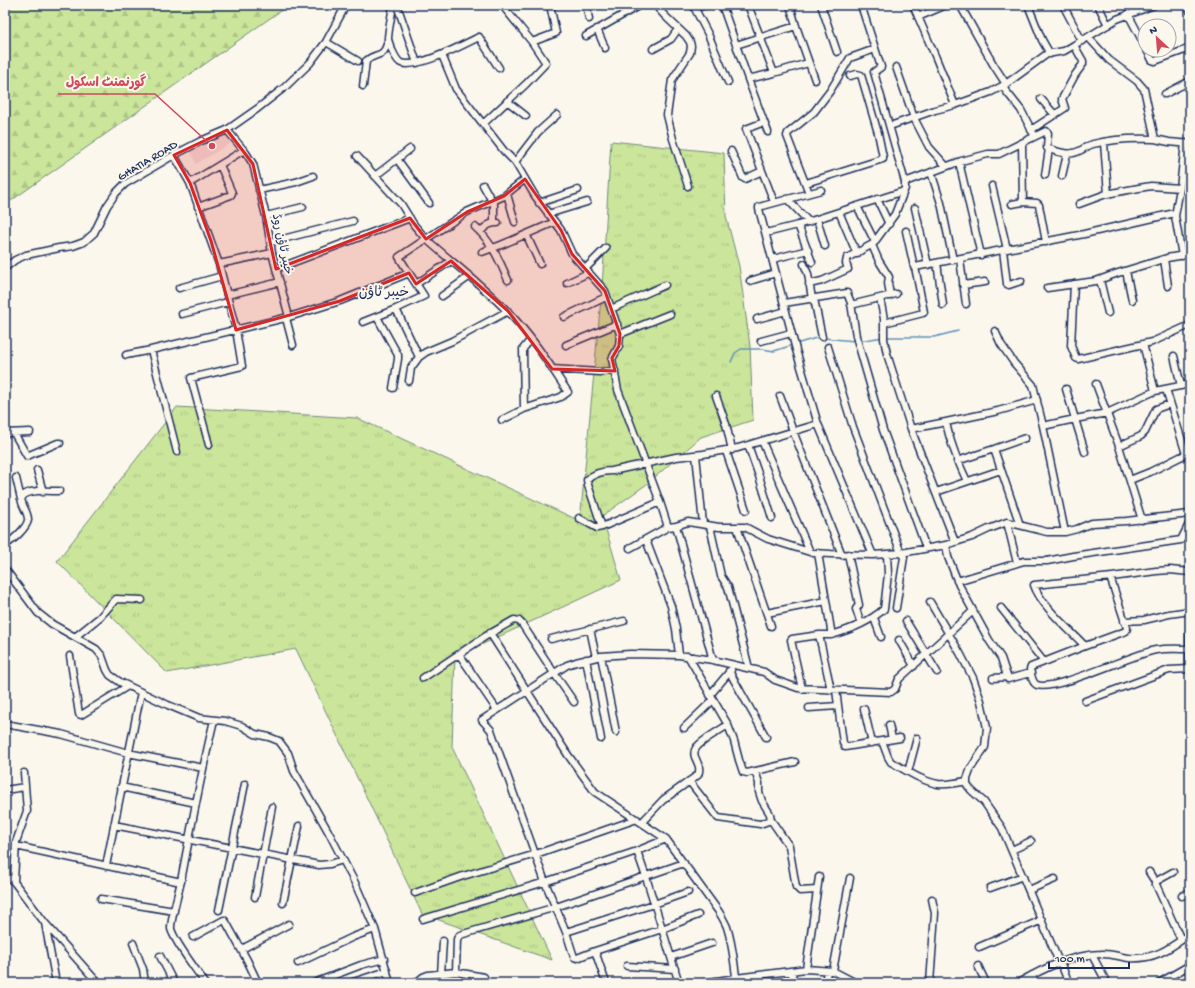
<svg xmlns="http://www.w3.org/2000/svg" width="1195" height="988" font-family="'Gochi Hand','Playpen Sans Arabic',sans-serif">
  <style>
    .built { fill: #f3e0de }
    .grass { fill: url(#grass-tufts); stroke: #738a7c }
    .forest { fill: url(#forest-firs); stroke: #738a7c }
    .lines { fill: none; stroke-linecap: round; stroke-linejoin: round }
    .stream { stroke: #6092b6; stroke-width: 1.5 }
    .street-casing { stroke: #1b2f5e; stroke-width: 9 }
    .street { stroke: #fbf7ec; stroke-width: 6 }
    .marked { fill: #d62828; fill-opacity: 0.2; stroke: #d62828; stroke-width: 3; stroke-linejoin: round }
    .labels { text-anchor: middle; stroke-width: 4; stroke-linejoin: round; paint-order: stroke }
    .street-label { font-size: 12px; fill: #1b2f5e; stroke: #fbf7ec }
    .quarter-label { font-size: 14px; fill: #1b2f5e; stroke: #fbf7ec }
    .leader { fill: none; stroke: #d1495b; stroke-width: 1.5 }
    .callout-dot { fill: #d1495b; stroke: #fbf7ec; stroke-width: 1.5 }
    .callout-label { font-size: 13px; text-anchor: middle; font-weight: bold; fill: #d1495b; stroke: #fbf7ec; stroke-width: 4; stroke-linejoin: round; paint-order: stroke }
  </style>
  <defs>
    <pattern id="grass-tufts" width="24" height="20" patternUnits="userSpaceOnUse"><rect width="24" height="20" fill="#cbe59b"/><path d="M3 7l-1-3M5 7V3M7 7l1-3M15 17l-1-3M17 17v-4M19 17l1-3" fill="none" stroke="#aec588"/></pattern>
    <pattern id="forest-firs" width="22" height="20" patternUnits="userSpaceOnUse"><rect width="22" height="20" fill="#cbe59b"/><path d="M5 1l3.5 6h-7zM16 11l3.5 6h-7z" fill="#aec588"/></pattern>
  </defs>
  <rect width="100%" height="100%" fill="#fbf7ec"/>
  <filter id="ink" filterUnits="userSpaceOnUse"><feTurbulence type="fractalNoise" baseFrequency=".025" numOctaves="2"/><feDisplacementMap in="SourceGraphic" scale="8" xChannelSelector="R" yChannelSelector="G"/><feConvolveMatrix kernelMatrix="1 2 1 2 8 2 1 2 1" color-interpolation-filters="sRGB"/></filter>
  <g filter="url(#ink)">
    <path class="built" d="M226,134L231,143L196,164L190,150Z"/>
    <path class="grass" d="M611,141L724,153L726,216L739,266L750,346L753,420L701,437L647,484L602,516L621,580L455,657L452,747L552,960L422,914L296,649L167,673L57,561L177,407L357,418L580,521L602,288Z"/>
    <path class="forest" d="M5,5H288L283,9L5,205Z"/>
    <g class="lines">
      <path class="stream" d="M887,337H934L958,331
        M823,338L855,341
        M859,341L883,337
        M796,344L816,338H820
        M731,362L735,353L741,349H762L774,351L793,345"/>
      <defs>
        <path id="street" d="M393,5C392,14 388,31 388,39C389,44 396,61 401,63C418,69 463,45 479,37L499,68
          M397,5L417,63
          M586,5L589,19
          M655,5L665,16L686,36L690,42L691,46L690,53L672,80L667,115L673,139L688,186
          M693,5L708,34L728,82
          M722,5L748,79L764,122L746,129L774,202
          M748,5L774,73
          M790,5L796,26L815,80
          M821,5L837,52
          M913,5L936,58L955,105
          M960,5L993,64L1006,84
          M1028,5L1042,40L1050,54
          M1063,5L1082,41
          M1098,5L1108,25
          M1188,5L1190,11
          M695,8L706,5
          M1128,14L1145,46
          M918,17L946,5
          M597,29L605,48
          M586,36L640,5
          M1088,37L1109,60L1137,81L1144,89L1155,139L1169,142L1190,144
          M326,42L358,61
          M532,42L556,33L550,5
          M736,45L796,26
          M653,49L671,39L678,29
          M1147,50L1152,60L1155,61L1190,48
          M442,55L456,89L504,151L515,162L535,196L561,230L572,254L605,291L620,334L619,346L612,359L618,390L660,502L668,527
          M896,67L914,118L929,147L946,166
          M748,79L774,73L808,63
          M363,86L366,61C377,51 384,60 388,40
          M1002,86L1021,110L1033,133
          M1165,94L1190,81
          M1041,99L1055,115
          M507,101L526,116
          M764,122L768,132
          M483,124L526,84L546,63L532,42L502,5
          M890,126L935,110L955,105L991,92L1006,84L1047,54L1064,51L1088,37L1117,19L1154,5
          M227,130L246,153L253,164L266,216L272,253L289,317L340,301L409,273L399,257L426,239L414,225L401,204L357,156
          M1031,130L1065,108L1062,99L1075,75L1083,64V61L1074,45
          M1022,143L1023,202
          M1104,143L1108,194
          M731,151L743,178L745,179L762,171
          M174,155L190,183L219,264L236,330L242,366L191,378L209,445
          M397,159L429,203
          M515,162L538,132L557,115
          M959,162L981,255
          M931,172L941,203L953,260
          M1045,175L1049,149
          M375,176L410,149
          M1062,176L1067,154
          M905,182L961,161L988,154H999L1046,131L1048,133L1047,148L1049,149C1056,151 1065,155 1073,153C1080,152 1086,146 1093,144C1113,139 1135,138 1155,139
          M190,183L244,150
          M806,183L883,159V157L878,133L861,75L857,74L850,76
          M483,185L492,201
          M992,186L1007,249
          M259,190L296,182L313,176
          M821,190L759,207V209L796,350L818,424L873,555
          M809,193L787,136L788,133L814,112L830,91L850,58L875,49
          M507,194L515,222
          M787,199L809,222
          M877,199L889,224
          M494,200V223
          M539,203L578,190
          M1012,204L1023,202L1037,203L1039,205L1046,242
          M1079,204L1106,194L1139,188L1151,186L1180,188
          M857,206L875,242
          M198,207L231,195L232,193L220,165
          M915,208L928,265
          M839,212L857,254
          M548,214L587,202
          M266,216L303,207
          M817,219L825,246
          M798,225L812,262
          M475,227C492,242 499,260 508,280
          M906,231L914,267H915L1084,234L1175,213
          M480,232C485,227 490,222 498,223
          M766,233L798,225L904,191L905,188V182L874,72L881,67L861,5
          M526,234L540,264
          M271,242L353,221
          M872,245L879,261L889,277L888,283L890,296
          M1003,250L1007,284L1009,285L1021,281
          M482,252L501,245L555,222
          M1182,256L1175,216L1180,188L1185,143
          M773,259L808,250
          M960,259L966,304
          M1164,259L1168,286
          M937,263L943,305
          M219,264L272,253
          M804,264L808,274L812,299
          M5,268L15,260L26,255L59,248L73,246L84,242L94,233L107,206L116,193L125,184L174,155L201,141L227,130L257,109L285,87L310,63L326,42L346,5
          M276,269L410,218
          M585,269L606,248
          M1126,271L1132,300
          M1100,280L1108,313
          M750,281L776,273
          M567,283L588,273
          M416,284L451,261
          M809,284L822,281L848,269L846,263L847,258L873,244L895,214L904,191
          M1074,284L1071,346L1076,358L1078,359L1152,342L1190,325
          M963,285L985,282
          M179,288L222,276
          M1047,288L1096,281L1118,273L1167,258L1190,254
          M227,295L280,282
          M442,296L470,276
          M880,298L884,319V339L887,354L911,429L946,422
          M814,299L822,337
          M784,303L847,293L851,303L856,336L883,430L926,548
          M851,305L896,294
          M396,309L419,357
          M611,309L665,285
          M182,314L228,302
          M377,317L398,355V359L393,388
          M564,317L606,297
          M286,318L293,345
          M757,319L786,311
          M363,322L396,309L424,296L409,273
          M884,323L923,313L924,312L915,267
          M995,331L1001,344L1014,363L1033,385L1043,426L1075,419L1085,452
          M620,334L670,314
          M761,341L791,333
          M1143,344L1155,391
          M566,345L617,324
          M828,347L853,427L901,553L904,557L896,608
          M151,350L177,452
          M126,355L151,350L289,317
          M1174,356L1181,386
          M552,369L600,372L615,371
          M409,381L411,368L419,357L426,352L452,341L508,311
          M1096,384L1119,446L1142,520
          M1066,389L1075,419L1107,413L1155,391L1190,384
          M1166,389L1186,454
          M716,396L726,424L732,450
          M780,396L793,431L842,555
          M524,409L523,349L531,339
          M502,420L524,409L561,397L568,392C549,364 531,335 507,311C482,285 453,263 426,239L467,212L504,196L525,179
          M1043,426L1065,532
          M911,429L955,542
          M5,433L30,432
          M14,433L27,456L58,443H60
          M762,441L810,552
          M748,445L759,476L772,518
          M1119,446L1141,436L1145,432L1156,409L1170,404
          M726,451L746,510
          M696,455L703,524
          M957,461L994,449
          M37,470L43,492
          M16,478L21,499
          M1130,480L1150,472L1180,457L1190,453
          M967,481C958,462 950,443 946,422L998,411L1037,400
          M936,492L1001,470
          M579,518L597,528L602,527L660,502
          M1007,522L1017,563
          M1020,525L994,449L1025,438
          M676,526L713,660
          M710,526L721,576L728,587L749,668
          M602,527L588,485L587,480C594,473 603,471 612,471L676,457L703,454L738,448L818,424
          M737,527L771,626
          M646,540L671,606L676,629L679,655
          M5,545C12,541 27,528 28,520C29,509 11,497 31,492C40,490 50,491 59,491
          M946,545L948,557L959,585L989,640L1001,658L1008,679L1031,673
          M630,548L668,527L676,526L688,522L719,527H745L768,539L813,553L831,554L873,555L901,553L946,545L972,537L989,529L1007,522L1047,532H1065L1077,529L1092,523L1126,521L1190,514
          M848,554L859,605L856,609L861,624
          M5,569L38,613L52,624L96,649L102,656L107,670L110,675L120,682L168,705L199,718L225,721L242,726L255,734L269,737L279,741L288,753L294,771L328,831L355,883L375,929L390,983
          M957,581L1024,561H1047L1073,556L1181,540L1190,522
          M930,602L960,653L973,678L981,701L987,728L985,747L971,768L967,779V785L971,790L984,802L1002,828L1059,962
          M1001,608L1044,662L1085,646C1069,629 1041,606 1034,585L1112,577L1156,571L1170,570L1190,572
          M767,613L826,601
          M874,618L881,637
          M906,621L937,672
          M1124,621L1144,620L1169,614L1190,611
          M590,629L596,657
          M490,633L568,755L595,792L666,839L719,912C722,917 725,922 727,927C733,945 734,964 737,983
          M819,635L831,690
          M831,635C850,630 869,622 884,609L888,574L887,554
          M75,637L100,617L116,599L142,600
          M551,639L624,621
          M899,640L914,666
          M1085,646L1126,631L1127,628L1110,577
          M459,654L497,710
          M70,656L79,714L81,715L128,686
          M601,656L616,732
          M688,656L728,725L734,741L739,760L743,772L747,773L795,762
          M586,659L601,739
          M1044,662L1031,667L1030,669C1031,674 1032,683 1037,685C1055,692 1132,654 1156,650C1167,648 1179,649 1190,649
          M1189,669L1190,619
          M729,671L766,737
          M423,678L486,636L514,620L519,621L522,624L554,673L574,702
          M993,678L1007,677
          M802,689L791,640L792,639L819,635H831V630L818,553
          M836,690L843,743L845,747L900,738
          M710,695L731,670
          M1085,701L1169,670L1190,669
          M809,708L838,706
          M864,709L872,743
          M5,724L61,734L128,753L203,768
          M889,725L892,739
          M684,728L713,700
          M882,741L888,757L891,762C906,770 921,781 938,784C947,785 957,783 966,781
          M755,771L759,783V792L762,801L770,814L771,820L789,846L796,887L800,891L817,890
          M908,772L917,738
          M689,781L718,818L760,824L771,820
          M121,787L196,803
          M5,790L25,787
          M642,822L663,800L698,775C701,768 698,764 695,757C694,754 694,751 696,748C701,741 720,730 728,725
          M114,825L319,865L330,864L343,860
          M16,846L181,882
          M1012,850L1031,841
          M637,851L666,839
          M106,866L141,692
          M1149,872L1154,880L1181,940
          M5,875L8,877L14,882L45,923L56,983
          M14,882L16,842L27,811L24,773
          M1155,882L1173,872
          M990,888L1023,876
          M1029,890L1055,879
          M415,893L463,876L536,854L637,819
          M1182,896L1190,892
          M255,897L272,807
          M101,899L174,911
          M283,903L299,826
          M219,910L245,784
          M423,919L545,882L637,851L646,877L679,983
          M45,923L98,983
          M566,932L654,904L688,892
          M193,937L224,920L226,922L247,960L258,983
          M133,943L143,969L145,983
          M979,947L1042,920
          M242,949L289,924
          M595,951L577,958L574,957L566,932L545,882L491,730L482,720L567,665L576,662L601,656L630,654L679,655L713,660L764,672L775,680L798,688L891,692L895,689L899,679L973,611
          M1092,955L1107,983
          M160,956L174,983
          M671,957L712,943
          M1060,962L1069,983
          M298,963L353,937L375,929
          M627,966L675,969
          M978,966L986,983
          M806,969L819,877
          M833,971L850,878
          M456,972L457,939L460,935L556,907L684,863
          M441,974L443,941
          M1032,975L1035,983
          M205,983C196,969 175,943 171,929C170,922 179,891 181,881C191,828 201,774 214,720
          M314,983L361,965L384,959
          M350,983L387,971
          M416,983L423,977L428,975L456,972L484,977
          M606,983L595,951L662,929L698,915
          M703,983L736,978L806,969L833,971L856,983
          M791,983L793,971
          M825,983L827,971
          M930,983L935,913L932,899
          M1018,983C1044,968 1071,955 1101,954C1110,953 1120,957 1129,958C1155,960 1170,948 1190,934
          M1159,983L1190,965"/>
      </defs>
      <use href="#street" class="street-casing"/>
      <use href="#street" class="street"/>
    </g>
  </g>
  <path class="marked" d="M227,130L253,164L276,269L410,218L426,239L467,212L504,196L525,179L561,230L572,254L605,291L620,334L619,346L612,358L615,371L552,369L508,311L451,261L416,284L409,273L340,301L236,330L211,241L190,183L174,155Z"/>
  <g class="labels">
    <g class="street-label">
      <text transform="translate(147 160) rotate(-31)" y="4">GHATIA ROAD</text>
      <text transform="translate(283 244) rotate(78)" y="4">خیبر ٹاؤن روڈ</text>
    </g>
    <g class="quarter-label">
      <text x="384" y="296">خیبر ٹاؤن</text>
    </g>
  </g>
  <path class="leader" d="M212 146L155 94H58"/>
  <circle class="callout-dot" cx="212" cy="146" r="4"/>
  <g class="callout-label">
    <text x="106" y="86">گورنمنٹ اسکول</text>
  </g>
  <rect width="1195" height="988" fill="none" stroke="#fbf7ec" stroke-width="20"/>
  <rect x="10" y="10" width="1175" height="968" fill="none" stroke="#1b2f5e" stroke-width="1.5" filter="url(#ink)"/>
  <g transform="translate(1157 38) rotate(334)"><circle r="19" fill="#fbf7ec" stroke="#a1a7b3"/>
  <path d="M0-3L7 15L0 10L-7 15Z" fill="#d1495b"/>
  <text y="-6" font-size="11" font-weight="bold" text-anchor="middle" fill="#1b2f5e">N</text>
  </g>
  <path d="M1049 962v6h80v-6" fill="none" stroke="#1b2f5e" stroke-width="2"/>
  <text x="1055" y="962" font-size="12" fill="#1b2f5e" stroke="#fbf7ec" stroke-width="3" paint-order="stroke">100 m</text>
</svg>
